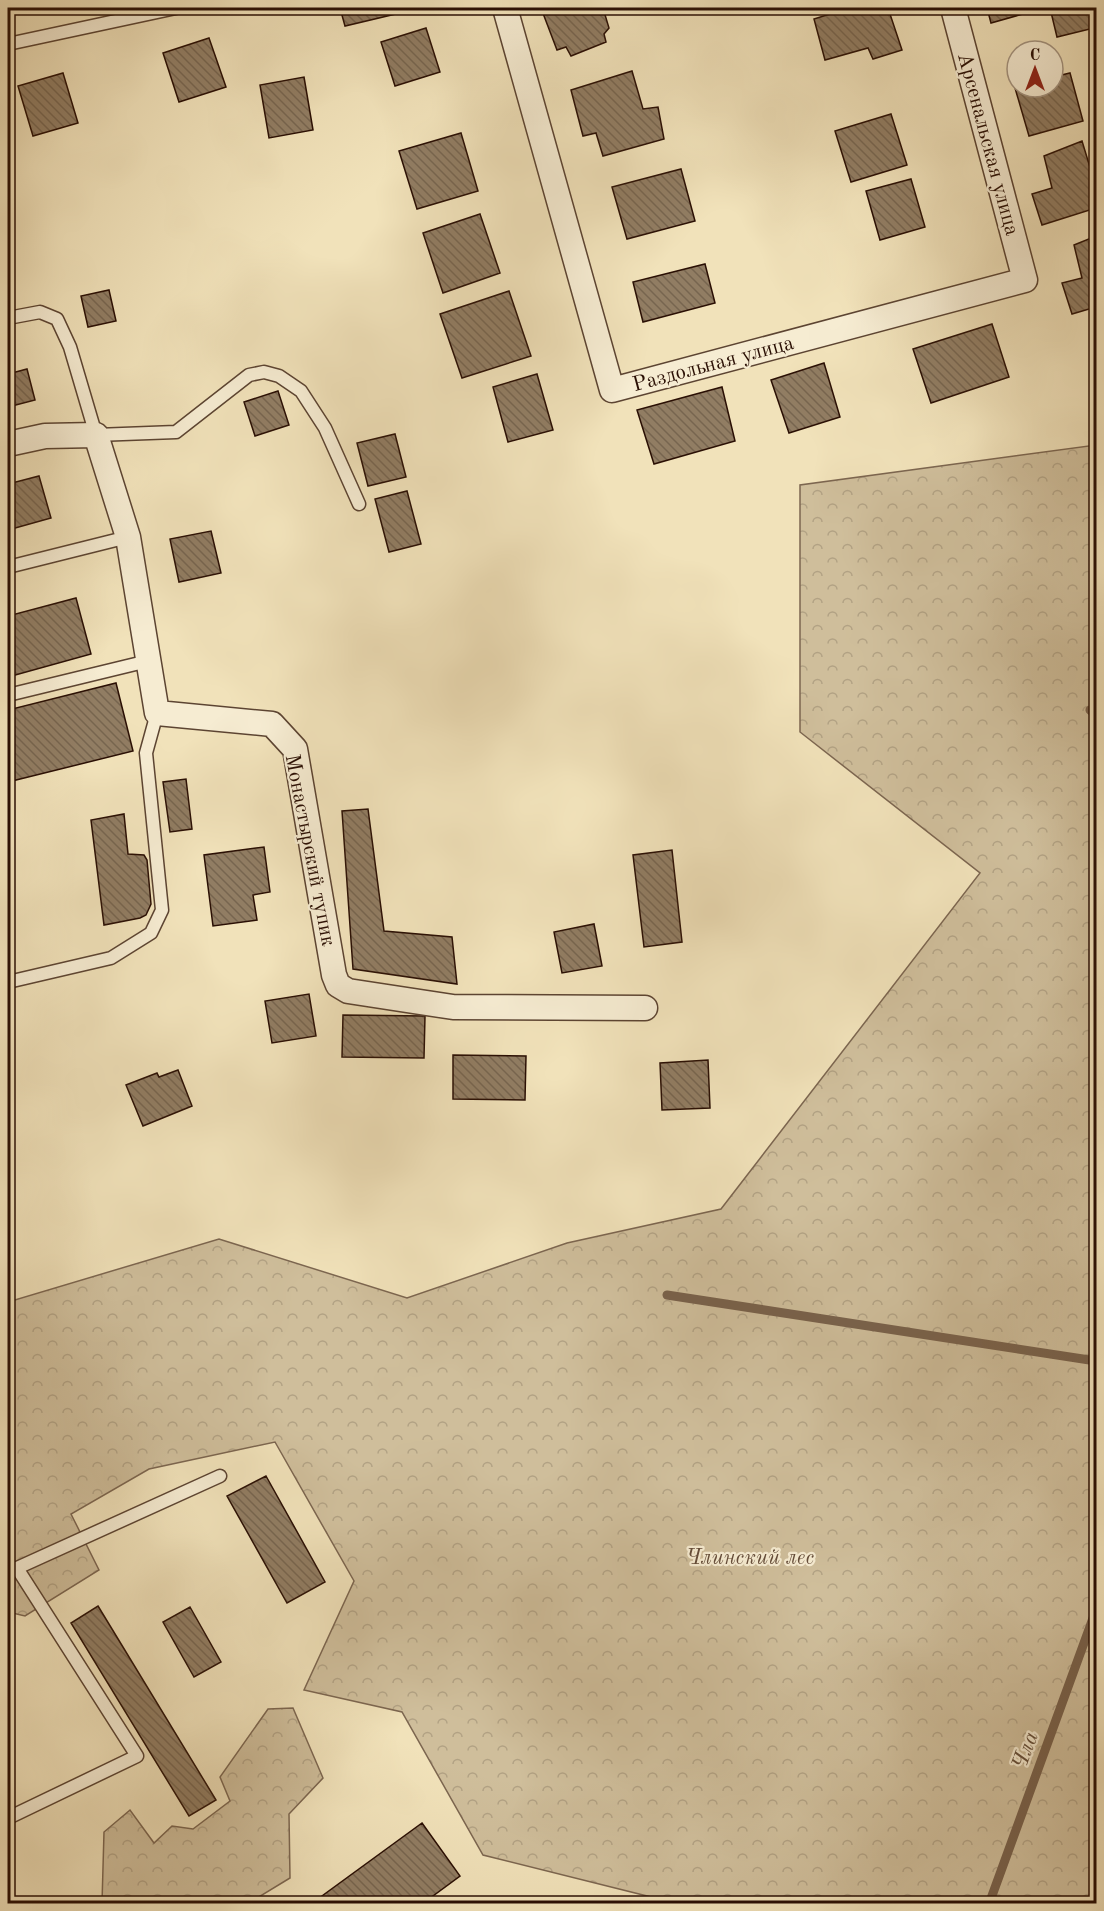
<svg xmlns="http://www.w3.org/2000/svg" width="1104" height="1911" font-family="'Old Standard TT',serif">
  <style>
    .forest { fill: url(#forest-crowns); stroke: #7c6650; stroke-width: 1.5 }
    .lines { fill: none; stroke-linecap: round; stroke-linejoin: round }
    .stream { stroke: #79624c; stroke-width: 9 }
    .building { fill: url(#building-back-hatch); stroke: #2a0f04; stroke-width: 1.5 }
    .service-casing { stroke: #5c4432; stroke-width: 15 }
    .minor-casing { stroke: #5c4432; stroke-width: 27 }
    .service { stroke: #f6ecd2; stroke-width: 12 }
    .minor { stroke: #f6ecd2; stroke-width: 24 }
    .labels { text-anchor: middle; stroke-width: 4.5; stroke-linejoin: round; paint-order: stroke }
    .street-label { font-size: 21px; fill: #2a0f04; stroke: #f6ecd2 }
    .park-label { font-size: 21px; font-style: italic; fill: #644c39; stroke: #f6ecd2 }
    .water-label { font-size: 22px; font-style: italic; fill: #654e3a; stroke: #f6ecd2 }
  </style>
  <defs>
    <pattern id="forest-crowns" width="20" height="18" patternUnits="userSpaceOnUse" patternTransform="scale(1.5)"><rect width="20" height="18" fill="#cfbe9b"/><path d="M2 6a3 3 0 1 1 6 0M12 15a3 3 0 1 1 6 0" fill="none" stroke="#b2a284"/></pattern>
    <pattern id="building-back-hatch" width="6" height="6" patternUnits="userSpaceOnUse" patternTransform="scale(1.5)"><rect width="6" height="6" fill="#917d63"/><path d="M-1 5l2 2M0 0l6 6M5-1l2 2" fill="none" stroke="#77654f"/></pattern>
  </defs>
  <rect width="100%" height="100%" fill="#f1e2ba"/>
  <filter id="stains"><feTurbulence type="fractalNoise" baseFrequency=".00333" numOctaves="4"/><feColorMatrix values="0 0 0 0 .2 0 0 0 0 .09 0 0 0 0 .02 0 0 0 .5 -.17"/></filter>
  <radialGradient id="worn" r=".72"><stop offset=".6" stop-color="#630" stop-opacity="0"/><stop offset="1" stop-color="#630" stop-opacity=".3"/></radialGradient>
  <path class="forest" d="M1096,445V1903H666L663,1900L483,1855L402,1712L304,1690L354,1581L275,1442L149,1469L71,1514L99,1570L25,1616L8,1612V1302L219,1239L407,1298L567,1243L721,1209L980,873L800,732V485Z
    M293,1708L323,1778L289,1814L290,1878L249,1903H102L104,1832L130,1810L154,1843L172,1826L193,1829L230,1801L220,1777L268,1709Z"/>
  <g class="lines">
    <path class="stream" d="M1090,710L1096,715
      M667,1295L1096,1361
      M989,1904L1096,1610"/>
  </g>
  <path class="building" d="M340,8H421L345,26Z
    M541,8H603L609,28L604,34L606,42L571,56L566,47L557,50Z
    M849,8H888L902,50L873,59L868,48L825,60L814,19Z
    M987,8H1037V10L991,23Z
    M1050,8H1088L1094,28L1057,37Z
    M426,28L440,72L395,86L381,42Z
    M209,38L226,87L179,102L163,53Z
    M632,71L643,109L658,107L664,139L603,156L596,133L583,136L571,90Z
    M63,73L78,123L33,136L18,86Z
    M1070,73L1083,121L1029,136L1015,88L1053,87V77Z
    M304,77L313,130L269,138L260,85Z
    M891,114L907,165L851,182L835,131Z
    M461,133L478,191L417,209L399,151Z
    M1082,141L1096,187V208L1042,225L1032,194L1052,188L1044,156Z
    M681,169L695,221L627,239L612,187Z
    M911,179L925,227L880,240L866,191Z
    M480,214L500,273L443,293L423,233Z
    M1096,236V307L1072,314L1062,283L1082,278L1074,245Z
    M705,264L715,303L643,322L633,282Z
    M109,290L116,321L88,327L81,296Z
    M509,291L531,356L462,378L440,314Z
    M992,324L1009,377L931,403L913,349Z
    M824,363L840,417L789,433L771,380Z
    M27,369L35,400L8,407V374Z
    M537,374L553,430L508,442L493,387Z
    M722,387L735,441L654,464L637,410Z
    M278,391L289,425L255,436L244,402Z
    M395,434L406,477L368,486L357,443Z
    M39,476L51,518L8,530V484Z
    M407,491L421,544L389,552L375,499Z
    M211,531L221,573L179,582L170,539Z
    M76,598L91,654L8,677V616Z
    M116,683L133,751L8,782V710Z
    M186,779L192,829L170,832L163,782Z
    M368,809L384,931L452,937L457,984L353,969L342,811Z
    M124,814L128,854L144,855L147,860L151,904L146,915L140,918L104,925L91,820Z
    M264,847L270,892L253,895L257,920L213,926L204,855Z
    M672,850L682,942L644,947L633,855Z
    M594,924L602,966L562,973L554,932Z
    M309,994L316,1036L272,1043L265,1001Z
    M343,1015L425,1016L424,1058L342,1057Z
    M453,1055L526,1056L525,1100L453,1099Z
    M708,1060L710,1108L662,1110L660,1063Z
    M178,1070L192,1106L143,1126L126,1085L157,1073L159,1077Z
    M266,1476L325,1582L287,1603L227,1496Z
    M98,1606L216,1800L189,1816L71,1623Z
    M190,1607L221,1662L194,1677L163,1622Z
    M422,1823L460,1876L422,1904H311Z"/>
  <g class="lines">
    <defs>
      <path id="service" d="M8,44L176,8
        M8,318L40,312L57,319L70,347L96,435L176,432L249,375L264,372L279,376L301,391L325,428L359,504
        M8,567L128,537
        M8,695L148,661
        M8,982L111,958L151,933L162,910L146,753L157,713
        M8,1818L137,1756L17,1568L220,1476"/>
      <path id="minor" d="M505,8L612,390L1025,280L953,8
        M8,444L45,436L96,435L128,537L157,713L272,724L295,749L334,975L338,985L348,991L453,1007L645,1008"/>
    </defs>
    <use href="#service" class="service-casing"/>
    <use href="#minor" class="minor-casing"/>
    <use href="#service" class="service"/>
    <use href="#minor" class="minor"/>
  </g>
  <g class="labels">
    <g class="street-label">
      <text transform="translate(989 144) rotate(75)" y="7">Арсенальская улица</text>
      <text transform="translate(713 363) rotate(-15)" y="7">Раздольная улица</text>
      <text transform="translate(311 850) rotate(79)" y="7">Монастырский тупик</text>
    </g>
    <g class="park-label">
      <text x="750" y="1564">Члинский лес</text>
    </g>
    <g class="water-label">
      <text transform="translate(1024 1750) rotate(-70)" y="8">Чла</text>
    </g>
  </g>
  <rect width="1104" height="1911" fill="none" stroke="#f1e2ba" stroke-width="30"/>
  <rect x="9" y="9" width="1086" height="1893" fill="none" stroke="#2a0f04" stroke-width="3"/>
  <rect x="15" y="15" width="1074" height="1881" fill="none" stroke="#2a0f04" stroke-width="1.5"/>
  <g transform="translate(1035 69)"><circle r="28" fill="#f6ecd2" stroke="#a49480" stroke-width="1.5"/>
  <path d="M0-4.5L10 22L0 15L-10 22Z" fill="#8f2418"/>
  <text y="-9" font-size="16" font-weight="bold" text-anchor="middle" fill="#2a0f04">С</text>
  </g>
  <rect width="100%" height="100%" filter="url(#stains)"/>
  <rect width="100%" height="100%" fill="url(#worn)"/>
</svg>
